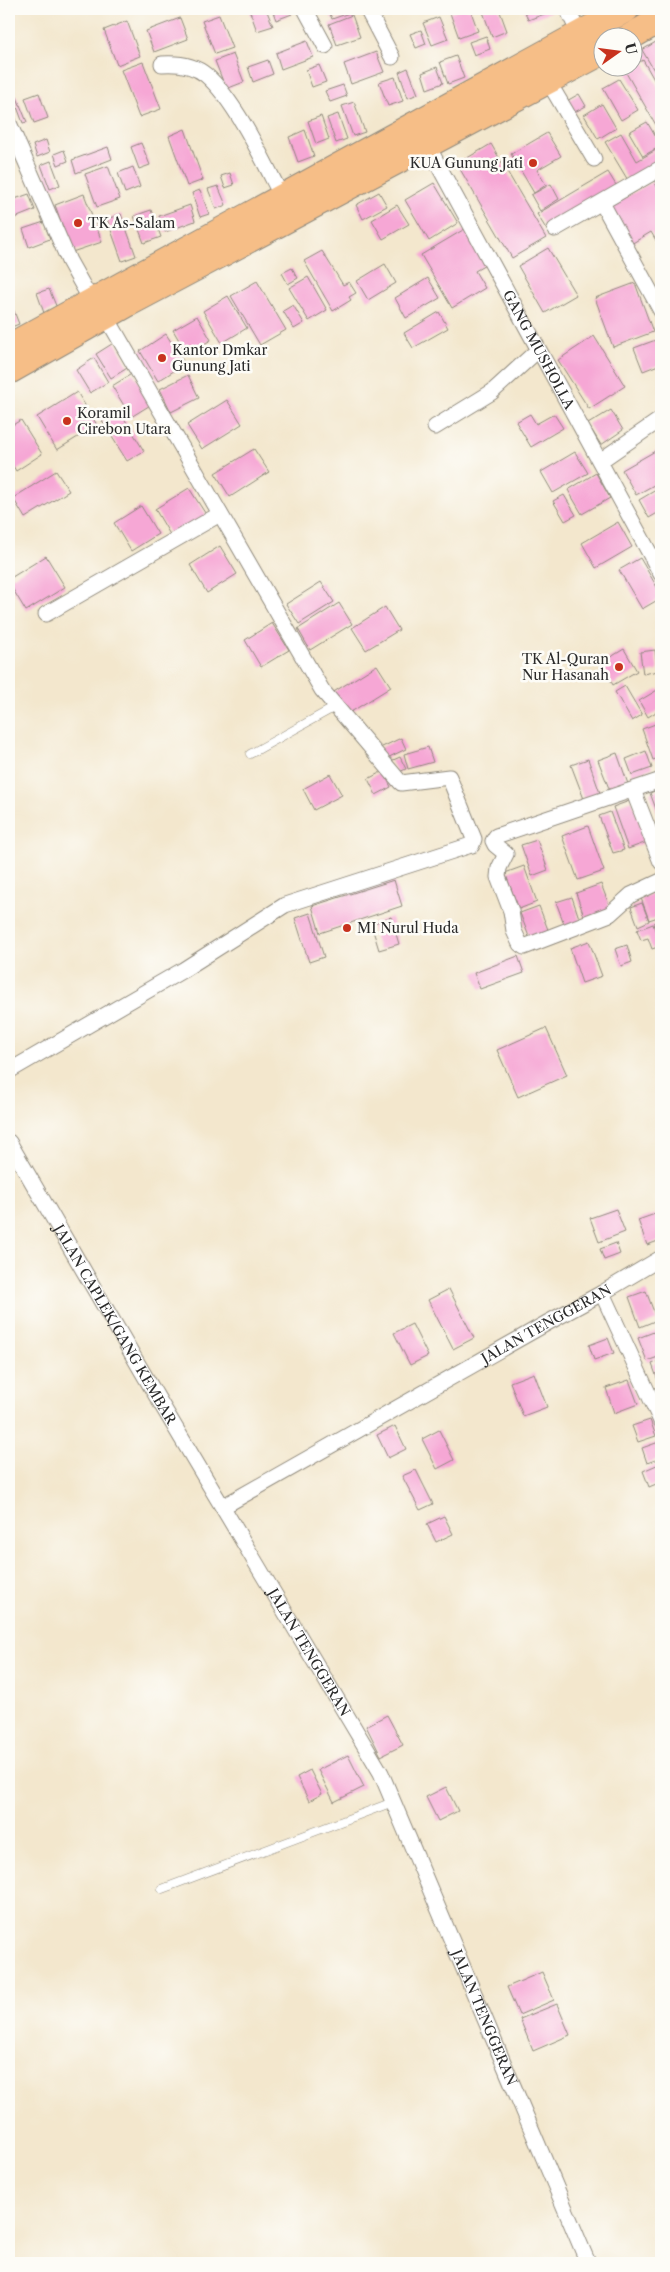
<svg xmlns="http://www.w3.org/2000/svg" width="670" height="2272" font-family="'Libre Caslon Text',serif">
  <style>
    .building { fill: #f6a7d5 }
    .lines { fill: none; stroke-linecap: round; stroke-linejoin: round }
    .lane-casing { stroke: #8f897c; stroke-width: 9 }
    .street-casing { stroke: #8f897c; stroke-width: 17 }
    .highway-casing { stroke: #8f897c; stroke-width: 28 }
    .lane { stroke: #fff; stroke-width: 8 }
    .street { stroke: #fff; stroke-width: 15 }
    .highway { stroke: #f6be87; stroke-width: 26 }
    .poi-dot { fill: #c8321e; stroke: #fdfcf7; stroke-width: 2 }
    .labels { text-anchor: middle; stroke-width: 5; stroke-linejoin: round; paint-order: stroke }
    .poi-label { font-size: 14px; fill: #2b2b2b; stroke: #fdfcf7; text-anchor: start }
    .street-label { font-size: 14px; fill: #2b2b2b; stroke: #fdfcf7 }
  </style>
  <rect width="100%" height="100%" fill="#fdfcf7"/>
  <filter id="ink" filterUnits="userSpaceOnUse"><feTurbulence type="fractalNoise" baseFrequency=".02" numOctaves="2"/><feDisplacementMap in="SourceGraphic" scale="10" xChannelSelector="R" yChannelSelector="G"/><feConvolveMatrix kernelMatrix="1 2 1 2 8 2 1 2 1" color-interpolation-filters="sRGB"/></filter>
  <filter id="wash" filterUnits="userSpaceOnUse"><feTurbulence type="fractalNoise" baseFrequency=".0096" numOctaves="4" result="noise"/><feDisplacementMap in="SourceGraphic" scale="20" xChannelSelector="R" yChannelSelector="G"/><feGaussianBlur stdDeviation="1.12" result="paint"/><feColorMatrix in="noise" values="0 0 0 0 0 0 0 0 0 0 0 0 0 0 0 0 0 1.4 0 .05"/><feComposite in="paint" operator="in"/></filter>
  <g filter="url(#wash)">
    <rect width="100%" height="100%" fill="#f3e7cd"/>
    <g id="blocks">
      <path class="building" d="M249,9H266L273,26L257,31Z
        M272,9H290L292,14L276,20Z
        M328,9H351L352,12L332,19Z
        M461,9H470L478,31L459,38L450,13Z
        M482,9H499L507,31L492,37Z
        M524,9H558L528,20Z
        M219,15L232,48L215,54L202,21Z
        M352,15L360,37L337,45L329,24Z
        M439,17L448,39L432,45L423,23Z
        M180,18L188,39L154,52L146,31Z
        M127,21L140,56L117,65L104,30Z
        M421,30L426,44L416,48L410,34Z
        M486,36L490,49L474,55L469,42Z
        M661,39V82L642,50Z
        M307,41L313,57L281,69L276,53Z
        M376,52L384,72L351,84L344,64Z
        M233,54L244,82L226,89L215,61Z
        M456,56L464,78L448,84L440,62Z
        M268,60L273,74L253,82L248,67Z
        M643,60L661,92V121L656,125L625,71Z
        M143,62L161,109L139,117L121,70Z
        M319,65L326,82L312,87L306,70Z
        M437,67L443,83L427,89L422,73Z
        M408,68L418,94L408,98L399,72Z
        M395,77L403,101L388,106L379,82Z
        M619,79L638,110L621,120L603,88Z
        M343,85L347,96L330,102L325,91Z
        M39,93L48,118L34,123L25,98Z
        M579,94L586,106L571,114L565,102Z
        M16,95L27,122L23,123L13,96Z
        M354,102L365,132L353,136L342,106Z
        M602,104L616,128L598,139L584,115Z
        M338,114L347,139L336,143L327,118Z
        M321,116L329,139L316,144L308,121Z
        M647,122L661,146L643,156L629,132Z
        M185,129L203,180L187,186L169,136Z
        M305,130L314,156L298,162L289,137Z
        M547,133L561,156L537,170L546,185L534,193L511,154Z
        M621,133L637,161L661,147V163L629,182L605,142Z
        M46,140L50,152L37,157L33,145Z
        M141,143L150,165L139,169L131,147Z
        M491,144L546,238L512,258L457,164Z
        M108,147L112,159L76,173L72,160Z
        M64,150L68,161L58,165L54,154Z
        M51,161L60,185L50,189L41,165Z
        M108,166L120,199L97,207L85,174Z
        M133,167L140,187L125,193L118,173Z
        M608,172L619,190L548,232L537,214Z
        M230,173L234,185L225,188L221,176Z
        M654,181L661,194V240L657,242L651,232L631,244L609,207Z
        M434,183L458,223L429,241L405,200Z
        M551,184L559,199L540,211L531,195Z
        M218,186L226,205L216,209L208,189Z
        M200,190L209,214L200,217L192,193Z
        M379,192L387,206L363,219L356,205Z
        M29,194L35,210L15,218L9,201Z
        M84,194L102,242L72,252L55,205Z
        M190,205L195,221L165,232L159,216Z
        M397,205L409,224L383,239L372,220Z
        M151,210L161,237L144,243L134,216Z
        M121,214L136,256L122,261L107,219Z
        M44,222L50,239L29,247L23,229Z
        M468,227L489,263L475,271L485,288L452,308L421,255Z
        M548,248L576,295L545,313L518,266Z
        M322,251L343,285L349,282L356,293L349,297L351,300L333,311L304,261Z
        M385,264L396,283L368,300L357,281Z
        M292,268L298,278L288,284L282,273Z
        M308,277L327,310L309,321L289,288Z
        M428,278L440,298L406,318L395,298Z
        M257,281L286,330L260,345L231,296Z
        M635,283L653,332L613,347L595,298Z
        M49,289L57,308L44,313L37,293Z
        M228,296L247,328L222,343L203,311Z
        M293,305L304,323L294,329L283,311Z
        M12,306L19,324L9,328V307Z
        M439,312L448,328L413,348L404,333Z
        M197,316L211,340L187,354L173,330Z
        M166,334L185,364L158,381L140,351Z
        M594,336L625,386L589,409L558,360Z
        M661,338V364L643,371L634,348Z
        M115,342L129,367L111,378L96,354Z
        M94,358L108,382L90,393L76,370Z
        M133,373L152,404L131,417L112,386Z
        M188,375L199,398L171,412L160,389Z
        M77,392L97,425L57,450L37,417Z
        M227,400L242,424L202,449L187,425Z
        M119,410L144,451L127,461L102,421Z
        M611,410L623,430L601,445L588,424Z
        M530,414L536,424L554,414L563,428L531,447L516,422Z
        M21,420L42,454L16,471L9,459V427Z
        M254,449L269,472L230,497L215,473Z
        M657,450L661,457V481L636,495L622,470Z
        M575,452L588,473L553,493L541,472Z
        M56,471L69,491L25,518L13,498Z
        M596,473L610,498L582,514L568,490Z
        M661,487V511L649,518L639,500Z
        M189,488L207,516L172,538L155,509Z
        M564,495L576,515L565,521L553,501Z
        M141,506L158,534L131,551L114,523Z
        M618,522L632,547L596,568L582,543Z
        M220,546L237,574L207,593L190,565Z
        M46,556L65,587L26,611L9,583V579Z
        M640,558L661,594V598L642,609L619,570Z
        M321,582L334,602L299,624L286,604Z
        M339,603L352,624L310,650L298,629Z
        M385,607L399,630L366,650L352,628Z
        M272,623L289,650L261,667L245,640Z
        M624,649L637,671L613,685L601,663Z
        M655,650L658,671L643,674L640,652Z
        M377,665L391,687L346,715L332,693Z
        M625,686L642,715L632,721L615,692Z
        M659,689L661,693V709L648,717L639,701Z
        M658,723L661,732V757L653,760L642,729Z
        M401,738L406,749L385,759L380,748Z
        M428,747L433,762L408,769L404,754Z
        M646,751L652,768L632,775L626,759Z
        M617,753L628,784L610,791L598,760Z
        M400,757L406,769L397,773L391,761Z
        M588,759L600,793L584,799L571,765Z
        M383,771L391,787L376,795L368,779Z
        M330,774L342,795L314,810L303,789Z
        M661,788V822L650,793Z
        M632,800L647,842L628,849L613,807Z
        M610,812L624,850L613,853L599,816Z
        M588,826L604,871L578,880L562,836Z
        M537,840L548,870L532,876L521,845Z
        M524,866L537,902L519,909L505,873Z
        M394,880L402,906L320,933L312,906Z
        M601,884L611,910L585,919L576,893Z
        M661,890V916L649,920L641,898Z
        M572,897L581,924L566,929L556,902Z
        M642,903L649,921L638,926L631,907Z
        M539,906L550,935L531,942L520,913Z
        M310,913L324,957L309,962L295,918Z
        M391,917L399,944L379,950L371,924Z
        M661,920V941L654,923Z
        M653,924L661,946L652,949L648,938L641,940L637,930Z
        M589,941L602,976L582,983L570,948Z
        M627,945L632,962L621,966L615,949Z
        M518,956L524,973L480,989L474,973Z
        M546,1028L567,1075L518,1097L497,1050Z
        M616,1209L625,1232L599,1242L590,1218Z
        M655,1214L661,1230V1240L647,1245L638,1220Z
        M616,1243L620,1254L604,1260L600,1249Z
        M449,1289L474,1338L453,1349L428,1300Z
        M646,1291L657,1320L640,1327L629,1297Z
        M412,1324L428,1356L410,1365L394,1333Z
        M659,1330L661,1337V1356L647,1361L638,1338Z
        M608,1338L614,1353L594,1360L589,1345Z
        M661,1360V1389L652,1364Z
        M534,1373L547,1407L523,1416L510,1382Z
        M629,1380L638,1404L614,1413L606,1388Z
        M650,1420L656,1436L638,1442L632,1426Z
        M395,1426L406,1449L388,1458L377,1435Z
        M439,1430L454,1460L437,1469L422,1439Z
        M659,1442L661,1458L647,1463L642,1448Z
        M659,1464L661,1482L649,1487L643,1471Z
        M416,1470L433,1504L420,1510L402,1476Z
        M444,1516L453,1534L436,1542L427,1524Z
        M387,1715L403,1745L381,1756L366,1726Z
        M348,1755L364,1787L334,1802L318,1770Z
        M310,1770L322,1794L309,1801L297,1777Z
        M446,1787L458,1811L438,1821L426,1797Z
        M542,1972L554,2000L519,2015L507,1987Z
        M557,2004L570,2035L533,2051L520,2019Z"/>
    </g>
  </g>
  <g filter="url(#ink)">
    <use href="#blocks" fill-opacity="0" stroke="#8f897c" stroke-width="1"/>
    <g class="lines">
      <defs>
        <path id="lane" d="M250,754L335,707
          M162,1889L393,1802"/>
        <g id="street">
          <path d="M305,9L325,46"/>
          <path d="M367,9L392,57"/>
          <path d="M567,9L583,41"/>
          <path d="M162,64C177,63 194,65 206,75C236,101 264,162 282,197"/>
          <path d="M548,81L594,159"/>
          <path d="M9,123L69,261L92,302"/>
          <path id="s1" d="M424,139L661,574"/>
          <path d="M602,203L661,311"/>
          <path d="M555,229L661,168"/>
          <path d="M435,427L492,392L538,350"/>
          <path d="M600,461L661,419"/>
          <path d="M46,614L220,514"/>
          <path d="M661,780L496,836L493,841L495,845L506,854L499,868L498,877L511,911L514,931L520,944L524,947L610,914L631,895L661,881"/>
          <path d="M633,790L661,862"/>
          <path d="M9,1071L183,970L285,905L468,846L472,845L474,839L449,777L401,783L322,690L106,316"/>
          <path id="s2" d="M9,1142L157,1397L381,1773L588,2263"/>
          <path d="M602,1293L661,1421"/>
          <path id="s3" d="M224,1506L547,1323L602,1293L661,1258"/>
        </g>
        <path id="highway" d="M628,38L661,19
          M9,347L626,9
          M9,371L129,303L602,52"/>
      </defs>
      <use href="#lane" class="lane-casing"/>
      <use href="#street" class="street-casing"/>
      <use href="#highway" class="highway-casing"/>
      <use href="#lane" class="lane"/>
      <use href="#street" class="street"/>
      <use href="#highway" class="highway"/>
    </g>
  </g>
  <g class="poi-dot">
    <circle cx="533" cy="163" r="5"/>
    <circle cx="78" cy="223" r="5"/>
    <circle cx="162" cy="358" r="5"/>
    <circle cx="67" cy="421" r="5"/>
    <circle cx="619" cy="667" r="5"/>
    <circle cx="347" cy="928" r="5"/>
  </g>
  <g class="labels">
    <g class="poi-label">
      <text x="523" y="168" text-anchor="end">KUA Gunung Jati</text>
      <text x="88" y="228">TK As-Salam</text>
      <text x="172" y="355">Kantor Dmkar<tspan x="172" dy="16">Gunung Jati</tspan></text>
      <text x="77" y="418">Koramil<tspan x="77" dy="16">Cirebon Utara</tspan></text>
      <text x="609" y="664" text-anchor="end">TK Al-Quran<tspan x="609" dy="16">Nur Hasanah</tspan></text>
      <text x="357" y="933">MI Nurul Huda</text>
    </g>
    <g class="street-label">
      <text dy="5" stroke="none"><textPath href="#s1" startOffset="240">GANG MUSHOLLA</textPath></text>
      <text dy="5" stroke="none"><textPath href="#s2" startOffset="211">JALAN CAPLEK/GANG KEMBAR</textPath></text>
      <text dy="5" stroke="none"><textPath href="#s3" startOffset="370">JALAN TENGGERAN</textPath></text>
      <text dy="5" stroke="none"><textPath href="#s2" startOffset="592">JALAN TENGGERAN</textPath></text>
      <text dy="5" stroke="none"><textPath href="#s2" startOffset="998">JALAN TENGGERAN</textPath></text>
    </g>
  </g>
  <rect width="670" height="2272" fill="none" stroke="#fdfcf7" stroke-width="30"/>
  <g transform="translate(618 52) rotate(76)"><circle r="24" fill="#fdfcf7" stroke="#a9a8a5"/>
  <path d="M0-4L9 19L0 12L-9 19Z" fill="#c8321e"/>
  <text y="-8" font-size="14" font-weight="bold" text-anchor="middle" fill="#2b2b2b">U</text>
  </g>
</svg>
